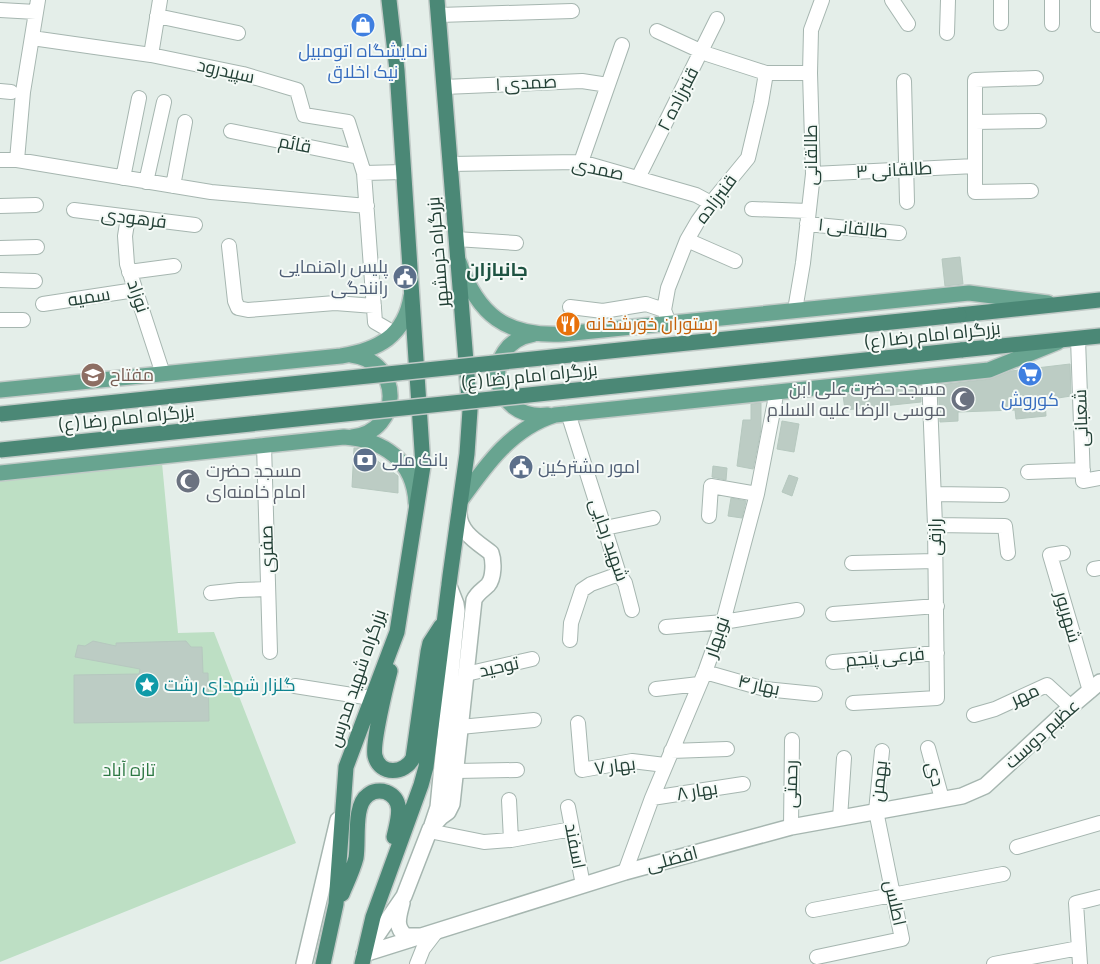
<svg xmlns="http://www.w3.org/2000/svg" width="1100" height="964" font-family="Barlow,Cairo,sans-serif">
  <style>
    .green { fill: #bddfc4 }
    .building { fill: #bcccc4; stroke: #b6c8bf }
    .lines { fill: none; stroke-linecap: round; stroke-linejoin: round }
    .minor-casing { stroke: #a6b6b0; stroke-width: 16 }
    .tertiary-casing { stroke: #a6b6b0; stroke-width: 18 }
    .primary-casing { stroke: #c1cac7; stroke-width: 18 }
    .trunk-casing { stroke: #c1cac7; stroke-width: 18 }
    .minor { stroke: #fff; stroke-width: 14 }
    .tertiary { stroke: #fff; stroke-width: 15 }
    .primary { stroke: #68a490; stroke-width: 15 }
    .trunk { stroke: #4b8876; stroke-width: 15 }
    .trunk-bridge-casing { stroke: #c1cac7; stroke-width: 18; stroke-linecap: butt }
    .trunk-bridge { stroke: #4b8876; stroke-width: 15 }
    .labels { text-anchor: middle; stroke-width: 4; stroke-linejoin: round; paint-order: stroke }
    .shop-label { font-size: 18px; fill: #366cbe; stroke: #f5faf7 }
    .street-label { font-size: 18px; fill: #234036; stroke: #f5faf7 }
    .service-label { font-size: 18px; fill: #4e5e75; stroke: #f5faf7; text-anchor: start }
    .food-label { font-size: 18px; fill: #c56008; stroke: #f5faf7; text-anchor: start }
    .education-label { font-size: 18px; fill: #785e54; stroke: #f5faf7; text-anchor: start }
    .worship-label { font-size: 18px; fill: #5b616d; stroke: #f5faf7; text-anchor: end }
    .culture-label { font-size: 18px; fill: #0d838f; stroke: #f5faf7; text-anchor: start }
    .park-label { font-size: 18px; fill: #2d7843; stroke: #f5faf7 }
    .neighbourhood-label { font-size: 19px; font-weight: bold; fill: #1e5342; stroke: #f5faf7 }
  </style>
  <rect width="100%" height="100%" fill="#e4eee9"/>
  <path class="green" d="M162,463L178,633L214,632L296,843L0,962V479Z"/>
  <path class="building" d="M960,257L963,284L945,286L942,259Z
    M1070,364L1071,396L1045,400L1046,416L1016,419L1015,410L958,412V421L940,422L938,385L990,379L1011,371Z
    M919,387L921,389V402L845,410L843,395Z
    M761,403V429L753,469L737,466L743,420H751V404Z
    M782,421L799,424L794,452L777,449Z
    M354,448L361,449L398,476V493L352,487Z
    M513,457L531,460L530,475H512Z
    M713,466L727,468L726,480L712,477Z
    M789,475L798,478L792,496L782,492Z
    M731,498L746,501L742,518L728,516Z
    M93,641L116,646V643L186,641L191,647H202L203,673H208L209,721L74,723V675L139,674L140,669L75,657L78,645L85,646Z"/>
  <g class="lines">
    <defs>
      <path id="minor" d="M892,0L908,24
        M1001,0V23
        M1098,0V25
        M0,10L36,12
        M439,15L572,11
        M157,16L238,33
        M1052,24V0
        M657,31L707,54L766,73H810
        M947,33L948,0
        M32,38L151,55L243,74L297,90L304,115L348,122L364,173L375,322L394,333
        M151,55L160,0
        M904,81L907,202
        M444,87L582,81L608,85
        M0,91L11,92
        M975,122L1039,121
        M231,131L359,157
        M0,160H17L211,192L367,206
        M17,160L23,92L38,0
        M581,162L622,45
        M450,164L581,162L696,195L711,203
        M364,173L404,172
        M813,174L975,166
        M123,178L139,98
        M638,178L717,19
        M146,182L164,102
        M173,186L185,122
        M1031,191L975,192V80L1036,78
        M0,206L36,205
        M752,209L808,211
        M74,210L195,225
        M128,217L125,236L127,264L163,374
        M807,224L899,233
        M456,239L516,243
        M687,240L735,261
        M229,246L235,301L238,308L248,310L335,303L374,306
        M0,248L37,247
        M129,272L174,266
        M0,280L35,281
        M43,304L135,290
        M570,307L603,311L646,304L664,310
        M795,310L803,263L813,174L810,73L811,30L822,0
        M0,320H23
        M669,323L664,310L668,288L687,240L698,221L711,203L748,158L761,103L766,73
        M1078,339L1083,481L1100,478
        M568,413L619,574L625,583L632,610
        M264,445L270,652
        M1028,472L1083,470
        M934,494L1002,495
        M709,516L711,486L757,494
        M935,525L1005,526L1008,553
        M605,528L653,518
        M1063,553L1050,555L1090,691
        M852,563L935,561
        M1094,569L1100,568
        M211,593L239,590L268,589
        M833,614L937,606
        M666,627L723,622L797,610
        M570,640L571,623L582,590L591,584L619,574
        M833,662L937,653
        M705,672L765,689L815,694
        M466,674L532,659
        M295,686L371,698
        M656,689L699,684
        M853,703L937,698L935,525L929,376
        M974,715L995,709L1047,685L1071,707
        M578,723L582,770L632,761L665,765
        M460,727L534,720
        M928,748L942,799
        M671,751L727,749
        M456,771L517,770
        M652,798L743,784
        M509,800L511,840
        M568,807L583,885
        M840,818L844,758
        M791,827L792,740
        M429,831L484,842L511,840L572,829
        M1017,847L1100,823
        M625,872L652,798L705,672L723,622L757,494L775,401L774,392
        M813,910L1003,874
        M817,957L902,939L876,811L882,751
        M417,964L423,949L436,932
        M994,964L1079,948
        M1080,964L1076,903L1100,897"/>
      <path id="tertiary" d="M432,825L438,807L457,611L456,604L449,586
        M402,903C399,915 394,927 406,936H419
        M365,953L404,896L430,829L441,817L448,812L452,804L474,600C477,593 483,590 488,585C494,578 494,561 491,553C477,542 459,532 459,513
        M364,954L625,872L791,827L962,796L985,786L1067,710L1100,682
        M304,964L338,820"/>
      <path id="primary" d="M459,262C478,315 506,337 563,334L969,293L1048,303
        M534,334C478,344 490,422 548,415
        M351,355C403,361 403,431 352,437
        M0,390L341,356C378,350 405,336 411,296
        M0,473L344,437C383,440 414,460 416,503
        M461,500C486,465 512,428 555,415L989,370L1058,342"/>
      <path id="trunk" d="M959,315L1100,300
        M961,350L1100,336
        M390,671C386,686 372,744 375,756C380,776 405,774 413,758L428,652L430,643L441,626
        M342,894C347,882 353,870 356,858C359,841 353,805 368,795C373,791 380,790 386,792C406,800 397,822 394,837
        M323,964L336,904L346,767L397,632L423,466L397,70L389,0
        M362,964L373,917L421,785L426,767L450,576L467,454L470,410L468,387L437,0"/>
    </defs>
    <use href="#minor" class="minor-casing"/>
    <use href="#tertiary" class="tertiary-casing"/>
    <use href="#primary" class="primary-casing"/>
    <use href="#trunk" class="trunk-casing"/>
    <use href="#minor" class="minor"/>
    <use href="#tertiary" class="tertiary"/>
    <use href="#primary" class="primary"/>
    <use href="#trunk" class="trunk"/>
    <defs>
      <path id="trunk-bridge" d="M0,414L959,315
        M0,450L961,350"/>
    </defs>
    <use href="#trunk-bridge" class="trunk-bridge-casing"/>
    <use href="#trunk-bridge" class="trunk-bridge"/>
  </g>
  <defs>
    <symbol id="shop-disc" viewBox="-11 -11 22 22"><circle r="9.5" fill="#3f7fe0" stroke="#f5faf7"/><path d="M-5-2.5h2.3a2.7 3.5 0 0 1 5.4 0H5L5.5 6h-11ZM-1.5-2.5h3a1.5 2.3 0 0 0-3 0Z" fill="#fff"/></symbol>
    <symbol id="civic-disc" viewBox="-11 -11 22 22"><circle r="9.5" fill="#5c6f8a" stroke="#f5faf7"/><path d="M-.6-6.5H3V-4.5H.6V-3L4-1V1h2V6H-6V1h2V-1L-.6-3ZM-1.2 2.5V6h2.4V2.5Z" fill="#fff"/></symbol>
    <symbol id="restaurant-disc" viewBox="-11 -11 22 22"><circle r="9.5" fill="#e8710a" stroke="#f5faf7"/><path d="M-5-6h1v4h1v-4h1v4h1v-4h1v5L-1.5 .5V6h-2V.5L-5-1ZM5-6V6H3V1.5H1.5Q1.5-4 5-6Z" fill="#fff"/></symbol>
    <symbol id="supermarket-disc" viewBox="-11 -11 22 22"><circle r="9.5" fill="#3f7fe0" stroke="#f5faf7"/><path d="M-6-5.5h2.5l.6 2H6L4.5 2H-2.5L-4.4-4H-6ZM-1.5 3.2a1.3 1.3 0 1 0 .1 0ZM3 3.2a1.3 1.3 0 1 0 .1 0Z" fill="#fff"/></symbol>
    <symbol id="school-disc" viewBox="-11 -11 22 22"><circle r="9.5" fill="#8d6e63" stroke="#f5faf7"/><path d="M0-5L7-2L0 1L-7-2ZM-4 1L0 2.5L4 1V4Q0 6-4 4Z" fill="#fff"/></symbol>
    <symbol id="mosque-disc" viewBox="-11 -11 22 22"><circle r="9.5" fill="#6b7280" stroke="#f5faf7"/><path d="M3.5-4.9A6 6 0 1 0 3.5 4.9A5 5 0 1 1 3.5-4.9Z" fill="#fff"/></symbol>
    <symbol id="bank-disc" viewBox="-11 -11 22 22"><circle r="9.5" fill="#5c6f8a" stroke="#f5faf7"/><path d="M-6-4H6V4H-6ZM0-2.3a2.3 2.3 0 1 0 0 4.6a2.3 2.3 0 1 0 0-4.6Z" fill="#fff"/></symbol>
    <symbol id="sight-disc" viewBox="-11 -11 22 22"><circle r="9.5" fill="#0f9aa8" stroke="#f5faf7"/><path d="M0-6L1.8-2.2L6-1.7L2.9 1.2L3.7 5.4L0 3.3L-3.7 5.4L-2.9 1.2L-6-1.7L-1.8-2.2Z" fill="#fff"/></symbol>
  </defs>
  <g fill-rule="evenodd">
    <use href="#shop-disc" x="349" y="11" width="28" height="28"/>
    <use href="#civic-disc" x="391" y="263" width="28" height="28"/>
    <use href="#restaurant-disc" x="554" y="310" width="28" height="28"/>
    <use href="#supermarket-disc" x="1016" y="360" width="28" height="28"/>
    <use href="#school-disc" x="79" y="361" width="28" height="28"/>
    <use href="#mosque-disc" x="949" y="385" width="28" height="28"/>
    <use href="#bank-disc" x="351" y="446" width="28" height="28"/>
    <use href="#civic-disc" x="507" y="453" width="28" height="28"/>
    <use href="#mosque-disc" x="174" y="467" width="28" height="28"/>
    <use href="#sight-disc" x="133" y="671" width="28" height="28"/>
  </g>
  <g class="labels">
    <g class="shop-label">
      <text x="363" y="57">نمایشگاه اتومبیل<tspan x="363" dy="21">نیک اخلاق</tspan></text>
      <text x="1030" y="406">کوروش</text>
    </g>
    <g class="street-label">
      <text transform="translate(226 71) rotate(13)" y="6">سپیدرود</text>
      <text transform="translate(526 83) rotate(-3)" y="6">صمدی ۱</text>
      <text transform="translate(678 99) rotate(-63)" y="6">قنبرزاده ۲</text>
      <text transform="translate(295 144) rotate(11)" y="6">قائم</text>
      <text transform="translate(811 155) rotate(-90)" y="6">طالقانی</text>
      <text transform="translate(598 169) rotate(12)" y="6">صمدی</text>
      <text transform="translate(894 170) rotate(-3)" y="6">طالقانی ۳</text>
      <text transform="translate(716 199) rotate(-53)" y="6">قنبرزاده</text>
      <text transform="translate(134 218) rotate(7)" y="6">فرهودی</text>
      <text transform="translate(853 228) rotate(6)" y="6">طالقانی ۱</text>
      <text transform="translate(438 252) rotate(-95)" y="6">بزرگراه خرمشهر</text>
      <text transform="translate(138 296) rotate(71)" y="6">نوزاد</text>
      <text transform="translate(89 297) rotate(-9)" y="6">سمیه</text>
      <text transform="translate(933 335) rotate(-6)" y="6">بزرگراه امام رضا (ع)</text>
      <text transform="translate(530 376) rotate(-6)" y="6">بزرگراه امام رضا (ع)</text>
      <text transform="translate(127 418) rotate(-6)" y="6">بزرگراه امام رضا (ع)</text>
      <text transform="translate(1081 418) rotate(-92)" y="6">شعبانی</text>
      <text transform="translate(935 537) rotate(-90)" y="6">رازقی</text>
      <text transform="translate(609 540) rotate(71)" y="6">شهید رجایی</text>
      <text transform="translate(267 549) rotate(-92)" y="6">صفری</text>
      <text transform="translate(1068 617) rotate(74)" y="6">شهریور</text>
      <text transform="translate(717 637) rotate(-71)" y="6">نوبهار</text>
      <text transform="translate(885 657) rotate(-5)" y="6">فرعی پنجم</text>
      <text transform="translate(499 667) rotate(-13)" y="6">توحید</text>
      <text transform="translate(357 678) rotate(-71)" y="6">بزرگراه شهید مدرس</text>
      <text transform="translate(759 685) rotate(12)" y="6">بهار ۴</text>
      <text transform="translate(1025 695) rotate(-24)" y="6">مهر</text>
      <text transform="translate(1042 734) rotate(-42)" y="6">عظیم دوست</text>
      <text transform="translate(615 766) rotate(-7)" y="6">بهار ۷</text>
      <text transform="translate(935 774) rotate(74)" y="6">دی</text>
      <text transform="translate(879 781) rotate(-84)" y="6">بهمن</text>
      <text transform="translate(791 784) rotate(-89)" y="6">رحمتی</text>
      <text transform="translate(697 791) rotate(-9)" y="6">بهار ۸</text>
      <text transform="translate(575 846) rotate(79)" y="6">اسفند</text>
      <text transform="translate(672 859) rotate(-15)" y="6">افضلی</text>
      <text transform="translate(895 903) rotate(78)" y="6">اطلس</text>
    </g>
    <g class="service-label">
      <text x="388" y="273" text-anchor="end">پلیس راهنمایی<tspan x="388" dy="21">رانندگی</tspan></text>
      <text x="382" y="466">بانک ملی</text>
      <text x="538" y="473">امور مشترکین</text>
    </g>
    <g class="food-label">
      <text x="586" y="330">رستوران خورشخانه</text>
    </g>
    <g class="education-label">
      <text x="110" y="381">مفتاح</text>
    </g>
    <g class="worship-label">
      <text x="946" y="395">مسجد حضرت علی ابن<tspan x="946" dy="21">موسی الرضا علیه السلام</tspan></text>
      <text x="206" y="477" text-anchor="start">مسجد حضرت<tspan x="206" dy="21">امام خامنه‌ای</tspan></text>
    </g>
    <g class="culture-label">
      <text x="164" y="691">گلزار شهدای رشت</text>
    </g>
    <g class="park-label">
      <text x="129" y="776">تازه آباد</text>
    </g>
    <g class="neighbourhood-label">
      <text x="497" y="276">جانبازان</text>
    </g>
  </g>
</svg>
